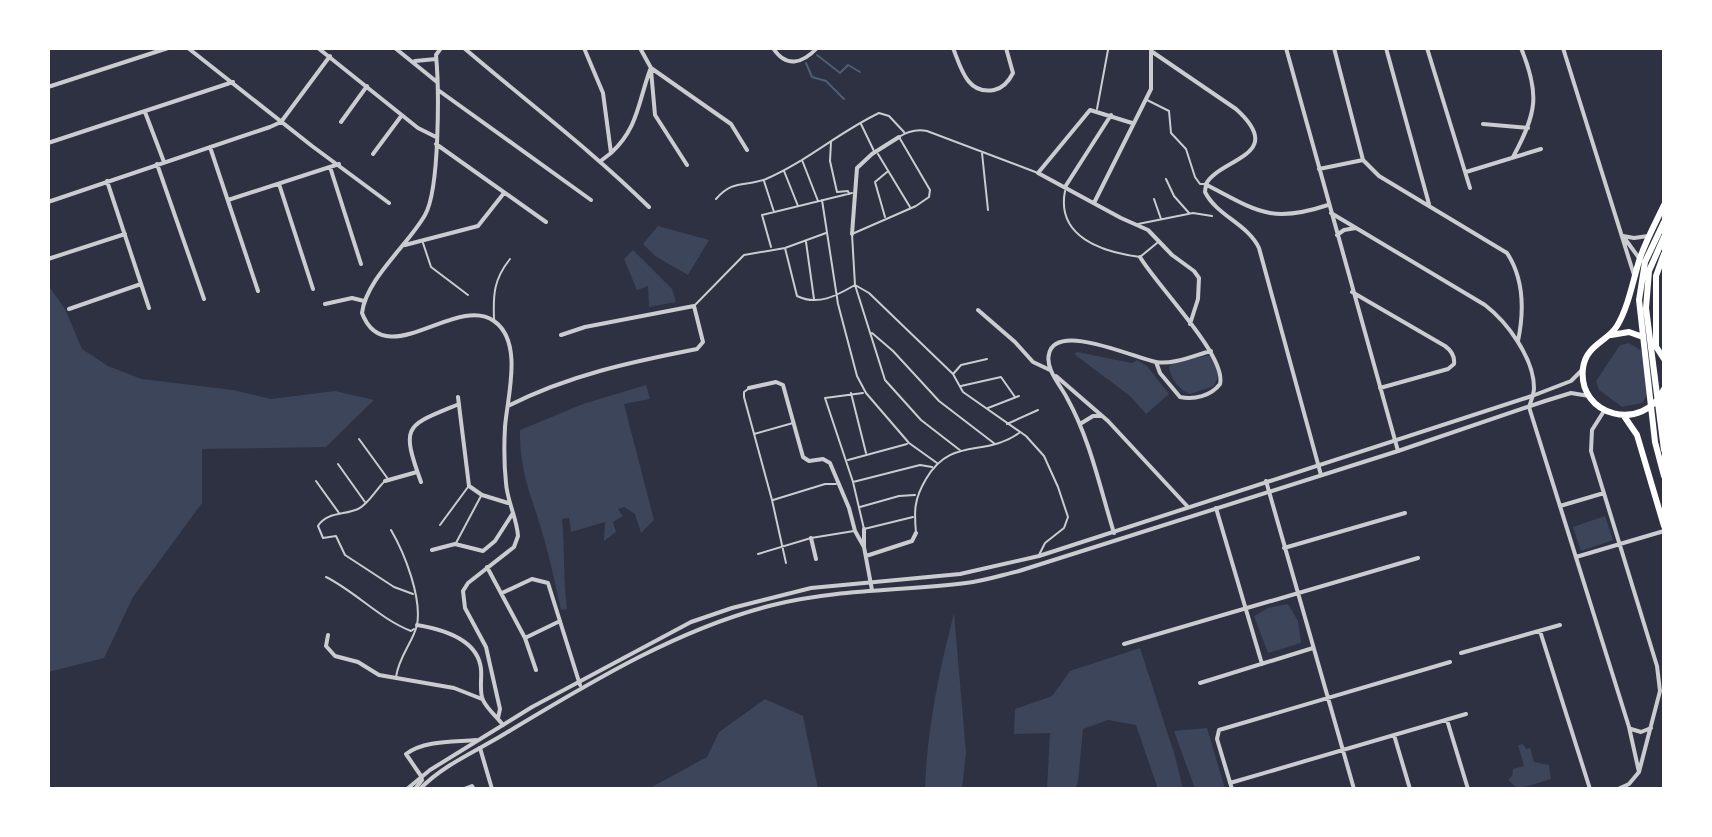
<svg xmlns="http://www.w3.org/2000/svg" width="1712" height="837" font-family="'Public Sans',sans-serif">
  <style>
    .green { fill: #3c4559 }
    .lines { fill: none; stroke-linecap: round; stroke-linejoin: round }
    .stream { stroke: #4f5d75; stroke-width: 2 }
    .service { stroke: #caccd0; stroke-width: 2 }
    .minor { stroke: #caccd0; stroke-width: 4 }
    .tertiary { stroke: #caccd0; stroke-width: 4 }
    .primary { stroke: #fff; stroke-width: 6 }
  </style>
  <rect width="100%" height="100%" fill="#2d3142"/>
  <path class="green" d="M658,226L709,240L688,275L655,256L643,244Z
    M633,250L672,289L676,302L649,307L648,286L637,290L624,259Z
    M48,285L65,309L82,349L108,366L142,379L233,390L271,399L335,391L374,400L326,447L202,449V503L133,597L104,658L48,672Z
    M1629,343L1654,359L1659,378L1642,403L1622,407L1599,390L1596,381L1620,345Z
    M1077,352L1132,363L1137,360L1147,366L1169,394L1146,414L1130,396L1074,354Z
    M1211,355L1220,373L1214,386L1190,394C1179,390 1171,379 1169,367L1173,362Z
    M646,385L650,399L624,404L654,520L641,533L635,514L624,507L618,509L623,516L613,522L616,532L604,541L605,522L571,532L569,518L562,519C565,549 563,578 567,609L561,610C556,587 551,564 545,542C534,501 519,475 520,430L583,404Z
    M1605,516L1613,540L1581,551L1573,527Z
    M1288,604L1298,621L1301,643L1268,653L1254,616L1268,608Z
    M954,613L966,753L962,789H925C927,728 939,672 954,613Z
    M1140,648L1175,756L1183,789H1158L1136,725L1108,720L1083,729L1078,782L1075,789H1047L1050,733L1014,734L1015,709L1052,696L1070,671Z
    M765,699L803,716L818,789H648L707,757L719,732Z
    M1207,728L1225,789H1195L1174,731Z
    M1523,744L1526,749L1530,748L1534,762L1549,765L1551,779L1518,789L1508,780L1512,776L1513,769L1524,766L1518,745Z"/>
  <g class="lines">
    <path class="stream" d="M817,55L840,73L848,65L860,72
      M806,63L812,77L826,81L844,99"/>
    <path class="service" d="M1145,99L1169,111L1171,133L1186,149L1195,177L1200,184H1205
      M1097,109L1108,50
      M861,124L874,151
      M831,142L830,161L837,192L848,191L849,194
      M982,153L988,210
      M878,154L910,207
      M802,160L818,201
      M784,171L798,206
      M1166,179L1174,196L1189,213
      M764,181L774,212
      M1065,191C1056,237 1102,252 1140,257L1157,243
      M716,199C733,179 745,187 766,179C806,162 839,132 879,113L889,116L904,132
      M1154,199L1161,219
      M822,200L838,304L857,376L866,393L909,443L937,463
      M885,217L875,182L887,172
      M1138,224L1193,213L1212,216
      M806,242L814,299
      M423,243L431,267L468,295
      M771,247L762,215L852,193
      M785,248L797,296C818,306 836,296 855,285L869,293L953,374L963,392L1026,436L1044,456L1058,487L1068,517L1064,528L1045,543L1039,555
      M694,306L744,255L785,248L826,233
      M494,319C493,294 494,279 510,259
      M872,333L893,351L939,401L995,444
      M954,373L961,365L987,359
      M961,386L1001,377L1015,397
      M748,389L744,392V397L772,500L786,563
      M851,393L866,453
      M863,393L825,398L853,482L864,529L913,517
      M988,408L1019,396
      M1007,424L1038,410
      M754,434L793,423
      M359,439L388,479
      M961,451L921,420L885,380L855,285L852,234L916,206L929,197L930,190L899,137C908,131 917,129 927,131L1038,173
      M848,460L907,444
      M338,464L365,502
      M316,481L339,513
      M385,481C376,489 369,504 358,509C345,515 326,512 318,526L323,538L336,536L345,555L394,587L413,594
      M853,482L920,465L932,467
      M773,500L825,484H836
      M860,507L899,496L915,495
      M440,525L468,487
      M391,530C405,554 422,598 417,625C413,642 399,656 396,677
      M916,533C914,511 914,499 926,479C951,436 984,458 1019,433
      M456,543L481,496
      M758,554L811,538L854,531
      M326,577C356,592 380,619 411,631L414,629"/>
    <path class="minor" d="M188,48L312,146L389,203
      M318,48L418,128L436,137
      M395,48L437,82
      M441,48L436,55C439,87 440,189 425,215C408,245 366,279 362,313C385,374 456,294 494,321C524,342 507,398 505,427C504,445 504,464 506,483C507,501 517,518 518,536L514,547L468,583L463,591L465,608L486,647L500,709L498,718
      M464,48C526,101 591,150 649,207
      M584,48L603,93L611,153L602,160
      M640,48L651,68L731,124L747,150
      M773,48C786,68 802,64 817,48
      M953,48C961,68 967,95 994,90C1004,88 1009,81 1013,73L1006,48
      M1286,48L1398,451
      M1334,48L1363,160
      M1386,48L1429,204
      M1427,48L1470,188
      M1563,48L1634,275
      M1151,51L1236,109C1288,156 1220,158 1206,184
      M415,61L436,59
      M651,70L655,115L687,165
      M48,87L168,48
      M438,90L591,200
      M145,112L164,162
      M341,122L367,86
      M1132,123L1090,110L1038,173L1121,218L1148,230L1172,255L1194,271L1199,278L1198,299L1190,324
      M1483,124L1528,128
      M48,143L233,82
      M436,144L546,222
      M210,147L258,291
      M611,153C638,128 638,103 650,70
      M373,154L402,115
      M1513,157C1537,113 1540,94 1521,48
      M157,164L204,299
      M330,167L361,264
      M1319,169L1363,160L1379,176L1507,253C1524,279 1524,312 1518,341
      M1466,172L1541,149
      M107,181L149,308
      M279,184L313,289
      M1206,184L1205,192C1217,216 1248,224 1259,248L1321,475
      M1207,185C1257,211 1271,224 1328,205
      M1065,187L1111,115
      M228,200L339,164
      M48,202L270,127L281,122L330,56
      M1094,203L1151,89V48
      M1331,213L1485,305C1507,322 1534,358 1534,388C1534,394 1531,401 1529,407L1629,727L1639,772
      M852,234L857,168L872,154L899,137
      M1337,235L1344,230L1356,228
      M1623,236L1639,258
      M1623,236L1634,238L1648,236
      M405,245L478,226L504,193
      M1140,257C1157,286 1227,356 1220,384C1211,396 1194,400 1180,397L1160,373L1156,362
      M48,259L125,234
      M1352,292L1445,346C1452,351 1455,356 1454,364L1448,369L1380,388
      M325,304L352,298L364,301
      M69,309L141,284
      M978,310L1015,342L1033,362L1050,370
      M1056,376L1108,421L1188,507
      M749,388L776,382L783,385L803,457L809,461L823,459L830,463L849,508L855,531L864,547
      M458,397L469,486L482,495L508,503
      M508,406C569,375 631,362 697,349L703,342L694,306L585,327L561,335
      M1604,411L1592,430L1591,451L1657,666L1660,691L1639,772L1629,784L1618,789
      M1080,424L1093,416H1101
      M385,481L417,472
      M1266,481L1354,789
      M421,482C400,424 406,426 459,404
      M1560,506L1604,493
      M1216,508L1262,664
      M864,529V547L872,590
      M1114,533C1100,488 1090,439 1067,398C1061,386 1045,369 1049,354C1056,321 1137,359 1156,362C1173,365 1195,355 1211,351
      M811,538L816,559
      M1284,548L1405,513
      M432,550L455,544L483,551L495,541L513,513
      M866,556L912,541L916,533
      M1576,557L1664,531
      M487,567L525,638L536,670
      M502,593L532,579L548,583L580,685
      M417,625C441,629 478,639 481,669C482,678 479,692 483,700C487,709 497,717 503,725
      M1540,631L1590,789
      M328,635L326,646L335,656L358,662L379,675L454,688L482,699
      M525,638L560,621
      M1124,644L1418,558
      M1461,653L1560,625
      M1200,683L1313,648
      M1447,720L1468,789
      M1631,729L1641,732L1651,728
      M1394,735L1410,789
      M480,748L492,789
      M421,776L406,754C424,740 454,742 476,740
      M1230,783L1466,714
      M415,789L422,780L421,776
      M464,789L472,786L474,789
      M1232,789L1217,739L1219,730L1450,662"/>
    <path class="tertiary" d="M407,789L430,770L532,707L691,622L732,608L811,588L960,574L1039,556L1532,396L1571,381L1582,370
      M420,789C442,766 474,752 501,736C586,685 676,629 773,605C837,589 902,591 966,583C984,581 1002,575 1019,571L1398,451L1545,401L1571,393L1589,396"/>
    <path class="primary" d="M1664,205C1655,224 1645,242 1639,261C1633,281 1628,308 1617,326C1607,342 1586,345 1583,368C1577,417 1644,433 1664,389
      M1664,222L1645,262L1639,300L1655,442L1664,476
      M1664,237L1649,271L1646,308L1664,450
      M1611,335L1629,332L1643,337
      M1655,345L1664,359
      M1656,346V276L1664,254
      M1661,395L1664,414
      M1624,416L1637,435L1664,526"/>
  </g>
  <rect width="1712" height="837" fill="none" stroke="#ffffff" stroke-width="100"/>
</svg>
